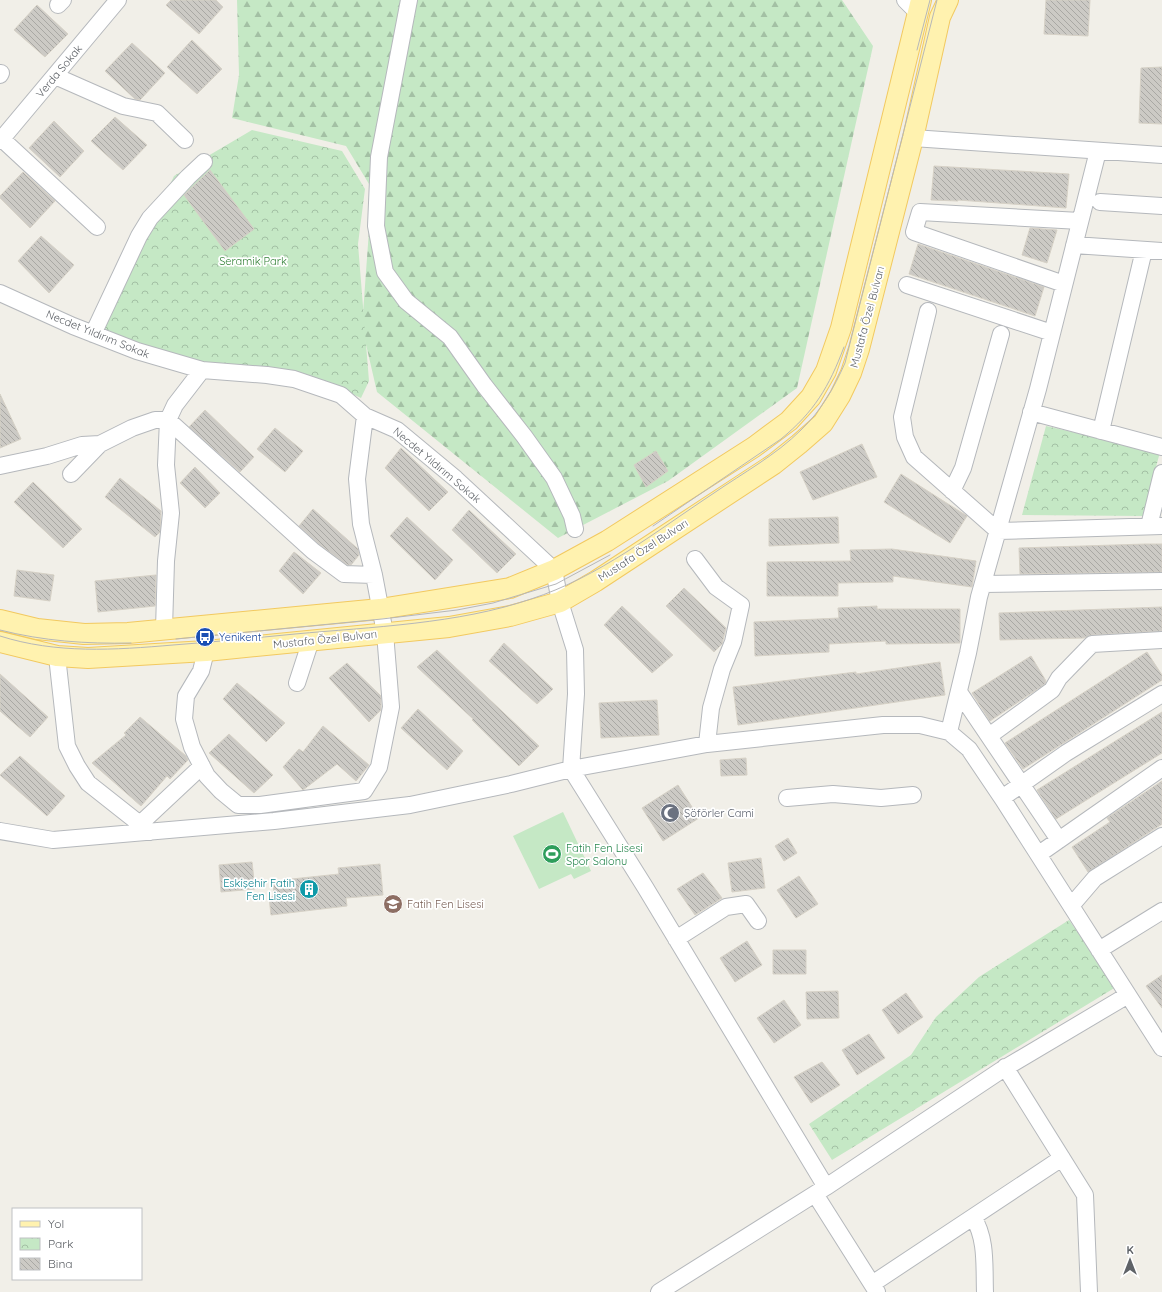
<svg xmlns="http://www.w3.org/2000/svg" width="1162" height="1292" font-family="Quicksand,sans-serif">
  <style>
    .grass { fill: #c5e8c5 }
    .forest { fill: url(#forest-firs) }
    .park { fill: url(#park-crowns) }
    .building { fill: url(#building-back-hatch); stroke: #d6d1c6 }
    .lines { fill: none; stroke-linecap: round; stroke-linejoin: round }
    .minor-casing { stroke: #b5b8bc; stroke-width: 18 }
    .major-casing { stroke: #f2c960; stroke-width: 22 }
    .minor { stroke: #fff; stroke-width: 16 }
    .major { stroke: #fff2af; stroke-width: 20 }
    .tram { stroke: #b6b7b8; stroke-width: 1 }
    .labels { text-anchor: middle; stroke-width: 3.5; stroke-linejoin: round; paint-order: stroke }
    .street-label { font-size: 11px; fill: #5f6368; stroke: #fff }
    .park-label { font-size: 11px; fill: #348238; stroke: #fff }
    .transit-label { font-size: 11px; fill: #164399; stroke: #fff; text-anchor: start }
    .worship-label { font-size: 11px; fill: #5b616d; stroke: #fff; text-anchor: start }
    .leisure-label { font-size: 11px; fill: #27864d; stroke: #fff; text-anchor: start }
    .culture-label { font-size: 11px; fill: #0d838f; stroke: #fff; text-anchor: end }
    .education-label { font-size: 11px; fill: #785e54; stroke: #fff; text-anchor: start }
  </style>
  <defs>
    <pattern id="forest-firs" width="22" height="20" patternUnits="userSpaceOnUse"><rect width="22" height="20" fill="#c5e8c5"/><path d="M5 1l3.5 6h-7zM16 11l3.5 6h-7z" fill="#a3c0a4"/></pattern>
    <pattern id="park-crowns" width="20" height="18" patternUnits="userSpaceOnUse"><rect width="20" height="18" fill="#c5e8c5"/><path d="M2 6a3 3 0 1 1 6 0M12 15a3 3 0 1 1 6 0" fill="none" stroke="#a3c0a4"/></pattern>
    <pattern id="building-back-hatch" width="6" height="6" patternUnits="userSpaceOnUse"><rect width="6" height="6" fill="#cccac5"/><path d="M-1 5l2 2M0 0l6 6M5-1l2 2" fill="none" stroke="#a9a8a4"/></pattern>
  </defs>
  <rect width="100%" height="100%" fill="#f1efe8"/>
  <path class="grass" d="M563,812L591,871L574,879L571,874L539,889L513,836Z"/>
  <path class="forest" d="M237,0H842L873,46L797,388L668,481L558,538L377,392L362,327L372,189L346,146L232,118L239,75Z"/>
  <path class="park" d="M252,130L342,151L365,189L358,244L369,381L361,398C345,391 328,381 311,376C283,369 253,370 224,365C182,359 142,345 102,331L174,176Z
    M1046,426L1160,452L1143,516L1022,515Z
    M1069,920L1116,987L832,1160L809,1124L911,1055L936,1017L979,977Z"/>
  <path class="building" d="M171,0H216L223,7L199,34L166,5Z
    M1046,0H1090L1088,36L1044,34Z
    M37,5L68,34L45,57L14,30Z
    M192,40L222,69L197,94L167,67Z
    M132,43L165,73L140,100L135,99L105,71Z
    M1162,67V124L1139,123L1141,68Z
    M115,117L147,145L123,170L91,141Z
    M54,121L84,151L60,177L29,148Z
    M934,166L1069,174L1066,208L958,200V201L931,200Z
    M210,170L254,229L225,251L184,195Z
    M23,172L55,201L30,228L0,198V196Z
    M1030,228L1057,230L1047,263L1022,255Z
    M41,236L74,265L49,293L18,261Z
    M918,244L1044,287L1035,316L909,274Z
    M0,394L21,439L0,448Z
    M205,410L254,457L240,472L189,427Z
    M275,428L303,451L285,472L257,449Z
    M862,444L877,477L813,500L800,472Z
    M401,448L448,492L429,511L385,468Z
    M656,451L668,471L646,487L634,465Z
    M195,467L220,493L205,508L180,483Z
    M901,474L967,516L950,543L884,502Z
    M120,478L161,511L160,532L155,537L105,497Z
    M33,482L82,529L63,548L14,502Z
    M313,509L358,549L359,555L351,565H347L319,544L299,526Z
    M469,510L516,554L497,573L452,530Z
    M407,517L453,560L435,580L390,536Z
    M838,517L839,543L769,546V519Z
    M1146,544H1162V572L1020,574L1019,548Z
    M892,549L976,561L972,587L893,576V582L838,583V596H767V562L851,561L850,550Z
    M294,552L321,573L303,594L279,571Z
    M17,570L54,575L50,601L14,596Z
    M156,575L155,606L98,612L95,581Z
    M684,588L726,628L722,644L714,652L666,606Z
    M622,606L673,655L652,673L604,625Z
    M877,606V609H960V643L886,644V641L829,644V652L755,656L754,622L839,618L838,608Z
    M1162,607V631L1091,635L1084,638L1000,640L999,613Z
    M504,643L553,689L537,704L489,661Z
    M437,650L539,746L519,766L472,720L473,719L417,667Z
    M1147,652L1162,675V680L1023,769L1005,743Z
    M1031,656L1046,681L1045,684L990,721L972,693Z
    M940,662L945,695L738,725L733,687L856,672V674Z
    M347,663L381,696V710L369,722L329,678Z
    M0,674L48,717L30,737L0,711Z
    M237,683L285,723L266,742L223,699Z
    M657,700L659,735L601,738L599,703Z
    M418,709L463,751L447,770L401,728Z
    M1162,712V753L1056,819L1037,790Z
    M140,717L186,756L188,760L170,779L167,776L141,806L92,763L126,735L124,733Z
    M323,726L369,765L356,781L337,764L303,790L283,767L299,749L303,752Z
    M229,734L273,775L254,793L209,753Z
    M20,756L65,796L47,816L0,775Z
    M746,758L747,775L721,776L720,760Z
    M1162,781V824L1088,872L1072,847L1110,822L1107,818Z
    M678,785L699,818L663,841L642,808Z
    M788,838L797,853L784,861L775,846Z
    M761,858L765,888L732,892L728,863Z
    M252,862L255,889L221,892L219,865Z
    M380,864L383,895L346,898L347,906L271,915L269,897L274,896L273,881L339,874L338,868Z
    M703,873L722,898L695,915L677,889Z
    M799,876L818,904L796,918L777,890Z
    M747,941L762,965L735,982L720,958Z
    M773,950H806V974H773Z
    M1162,975V1008L1146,986Z
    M838,991L839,1018L807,1019L806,992Z
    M906,993L923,1017L898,1034L882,1010Z
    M784,1000L801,1025L774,1043L757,1018Z
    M869,1034L885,1058L857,1075L842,1050Z
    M822,1062L840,1085L811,1103L794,1077Z"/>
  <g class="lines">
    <defs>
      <path id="minor" d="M409,0L379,157L376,226L385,272L406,301L450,337L484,385L524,436L554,478L572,516L575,529
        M905,0L917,12
        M58,5L63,0
        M0,73H1L0,75
        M55,76L123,106L157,113L185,140
        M913,138L1162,155
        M2,139L97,227
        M0,141L118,0
        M1100,202L1162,206
        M1074,245L1162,251
        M1064,284L914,232L920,212L1080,221
        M907,285L1052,333
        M0,293L73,326L137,351L202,370L267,375L294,379L341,395L365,416L397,430L456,479L554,570L560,602L575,650L576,694L571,769L645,887L826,1187
        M928,311L902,417L905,437L914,457L998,531L1162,526
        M93,334L139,236L150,218L188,177L204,162
        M1031,412L1162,447
        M1101,431L1144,250
        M0,466L47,456L82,445L100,444L132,428L155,420H168L313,551L344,574L374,575
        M71,474L100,444
        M952,491L963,468L1001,334
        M1149,526L1162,473
        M695,559L716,587L741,605L733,642L722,669L711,708L707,744
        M984,584L1162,581
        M164,629L166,561L171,513L166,465L168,420L175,405L202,370
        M206,651L201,671L186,696L184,719L192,747L207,776L221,791L238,805H260L364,791L379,767L391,707L385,633L374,575L361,524L357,479L365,416
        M57,656L67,746L77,766L88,783L150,832
        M297,683L311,640
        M959,692L1059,840
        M949,732L968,653L979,597L1038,389L1098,151
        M989,736L1052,690L1059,678L1092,644L1162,640
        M787,798L833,794L881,798L913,795
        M1002,798L1066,753L1162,694
        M140,824L202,766
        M0,831L53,840L274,821L410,805L511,784L571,769L707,744L883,725H920L949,732L969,749L1002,798L1162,1048
        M1039,854L1162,768
        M1071,906L1095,878L1162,836
        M676,939L726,907L746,904L758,921
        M1099,950L1162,911
        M1005,1067L1085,1195L1089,1292
        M815,1194L877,1292
        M973,1217C987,1239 984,1267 985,1292
        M872,1284L1062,1158
        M659,1292L826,1187L1000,1071L1128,995"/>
      <path id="major" d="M0,620L37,629L84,634L128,633L380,609L510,588L554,570L607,541L754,447L789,421L811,397L826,371L841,328L921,0
        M0,642L57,656L88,658L206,651L449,627L510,616L560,602L596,581L774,464L799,444L823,423L840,396L851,373L859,349L913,138L940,17L948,0"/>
    </defs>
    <use href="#minor" class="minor-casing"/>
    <use href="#major" class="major-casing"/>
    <use href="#minor" class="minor"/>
    <use href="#major" class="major"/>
    <path class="tram" d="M917,50L930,0
      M653,526L781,439C814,412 829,387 844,347
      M0,630C43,641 86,644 131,643
      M0,636C56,654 115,650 173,645C213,642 254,638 295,634C371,627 458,624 531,599C599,577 655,532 714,493C743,473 776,455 801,430C821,411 834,388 845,363L937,0
      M176,639L382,619L457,610L493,603L556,584L610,555"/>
  </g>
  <defs>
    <symbol id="bus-disc" viewBox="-11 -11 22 22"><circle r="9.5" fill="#1a4fb4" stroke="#fff"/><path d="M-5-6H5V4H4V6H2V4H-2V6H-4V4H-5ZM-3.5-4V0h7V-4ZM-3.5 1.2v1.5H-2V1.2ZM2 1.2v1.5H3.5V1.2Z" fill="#fff"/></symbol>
    <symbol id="mosque-disc" viewBox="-11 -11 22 22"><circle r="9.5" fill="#6b7280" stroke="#fff"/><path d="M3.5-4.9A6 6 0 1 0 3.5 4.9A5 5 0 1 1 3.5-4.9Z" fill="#fff"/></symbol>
    <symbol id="stadium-disc" viewBox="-11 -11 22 22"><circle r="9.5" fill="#2e9e5b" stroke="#fff"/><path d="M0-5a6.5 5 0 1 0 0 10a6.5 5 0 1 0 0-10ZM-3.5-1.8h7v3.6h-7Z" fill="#fff"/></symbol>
    <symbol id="building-disc" viewBox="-11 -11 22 22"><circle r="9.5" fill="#0f9aa8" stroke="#fff"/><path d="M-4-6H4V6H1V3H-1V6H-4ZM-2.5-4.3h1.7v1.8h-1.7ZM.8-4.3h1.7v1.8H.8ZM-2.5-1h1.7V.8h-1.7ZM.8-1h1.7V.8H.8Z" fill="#fff"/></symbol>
    <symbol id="school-disc" viewBox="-11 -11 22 22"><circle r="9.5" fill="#8d6e63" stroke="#fff"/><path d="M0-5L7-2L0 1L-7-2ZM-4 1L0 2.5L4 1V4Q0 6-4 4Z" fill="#fff"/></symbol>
  </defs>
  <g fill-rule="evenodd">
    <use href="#bus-disc" x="194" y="626" width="22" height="22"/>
    <use href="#mosque-disc" x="659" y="802" width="22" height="22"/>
    <use href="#stadium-disc" x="541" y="843" width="22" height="22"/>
    <use href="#building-disc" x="298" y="878" width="22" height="22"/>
    <use href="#school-disc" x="382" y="893" width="22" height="22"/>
  </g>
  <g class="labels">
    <g class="street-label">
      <text transform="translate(59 71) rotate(-50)" y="4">Verda Sokak</text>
      <text transform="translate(867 317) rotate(-75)" y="4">Mustafa Özel Bulvarı</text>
      <text transform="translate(98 334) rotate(22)" y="4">Necdet Yıldırım Sokak</text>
      <text transform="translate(437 465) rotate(40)" y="4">Necdet Yıldırım Sokak</text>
      <text transform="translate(643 550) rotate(-33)" y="4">Mustafa Özel Bulvarı</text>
      <text transform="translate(325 639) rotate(-6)" y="4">Mustafa Özel Bulvarı</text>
    </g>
    <g class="park-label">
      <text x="253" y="265">Seramik Park</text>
    </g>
    <g class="transit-label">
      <text x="219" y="641">Yenikent</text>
    </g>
    <g class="worship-label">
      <text x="684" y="817">Şöförler Cami</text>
    </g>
    <g class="leisure-label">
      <text x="566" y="852">Fatih Fen Lisesi<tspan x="566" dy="13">Spor Salonu</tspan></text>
    </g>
    <g class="culture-label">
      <text x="295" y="887">Eskişehir Fatih<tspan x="295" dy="13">Fen Lisesi</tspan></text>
    </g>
    <g class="education-label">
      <text x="407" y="908">Fatih Fen Lisesi</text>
    </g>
  </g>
  <rect x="12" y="1208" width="130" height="72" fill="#ffffff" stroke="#bfc1c3"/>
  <rect x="20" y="1221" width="20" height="6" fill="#fff2af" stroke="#bfc1c3"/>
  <text x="48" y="1228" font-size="12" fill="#5f6368">Yol</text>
  <rect x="20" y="1238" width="20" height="12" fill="url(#park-crowns)" stroke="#bfc1c3"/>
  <text x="48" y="1248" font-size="12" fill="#5f6368">Park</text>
  <rect x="20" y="1258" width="20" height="12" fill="url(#building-back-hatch)" stroke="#bfc1c3"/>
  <text x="48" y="1268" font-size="12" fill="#5f6368">Bina</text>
  <g transform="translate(1130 1260)" stroke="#ffffff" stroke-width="3" paint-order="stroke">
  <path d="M0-3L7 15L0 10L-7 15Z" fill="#5f6368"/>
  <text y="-6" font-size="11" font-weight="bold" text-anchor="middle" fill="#5f6368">K</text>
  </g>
</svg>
